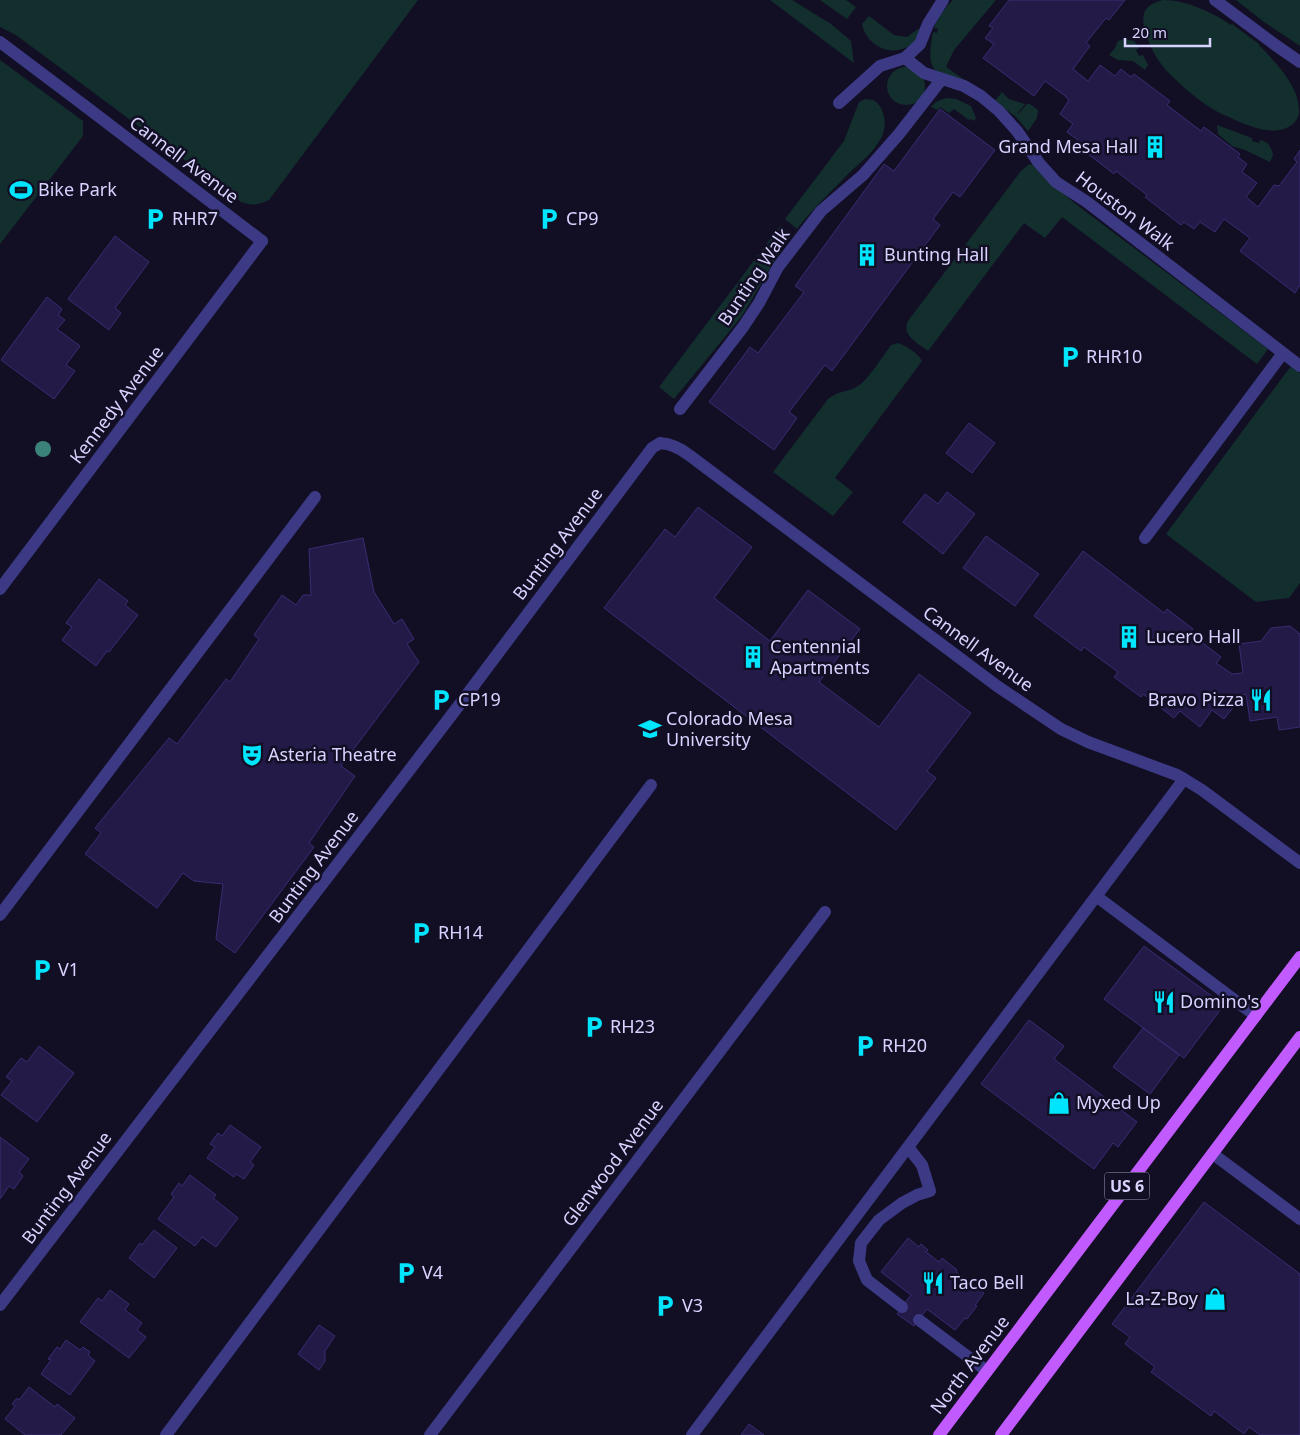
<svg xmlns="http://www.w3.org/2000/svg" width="1300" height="1435" font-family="'Noto Sans',sans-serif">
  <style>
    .green { fill: #122f2e }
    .building { fill: #231a47; stroke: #3a2c73 }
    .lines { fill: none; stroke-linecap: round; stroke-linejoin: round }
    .service { stroke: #3c3985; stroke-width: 12 }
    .pedestrian { stroke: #3c3985; stroke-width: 12 }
    .minor { stroke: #3c3985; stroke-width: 12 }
    .primary { stroke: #c15aff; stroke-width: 12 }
    .tree { fill: #3b827a }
    .labels { text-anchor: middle; stroke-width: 5; stroke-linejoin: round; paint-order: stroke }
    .shield { fill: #120f25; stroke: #9d98be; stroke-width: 1 }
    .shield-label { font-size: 16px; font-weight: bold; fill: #d8d3ff }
    .poi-label { font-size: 18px; fill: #d8d3ff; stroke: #120f25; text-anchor: start }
    .street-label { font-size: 18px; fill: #d8d3ff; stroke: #120f25 }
  </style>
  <rect width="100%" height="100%" fill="#120f25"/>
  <path class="green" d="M0,0H418L269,200C258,205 252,206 241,202L16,35L0,27Z
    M770,0H792L831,24L851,41L854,63Z
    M820,0H846L856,7L847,19Z
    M953,0H996L954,50L946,67L969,83C931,73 926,72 933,32L937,33L938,29L934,28C939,16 944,9 953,0Z
    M1163,0C1186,0 1212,12 1231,25L1232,24L1259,44V45C1275,62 1300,86 1299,112C1297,128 1280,132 1266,130C1254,129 1228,117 1216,111C1200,102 1179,84 1166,70C1157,60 1150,47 1146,34C1140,15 1143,5 1163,0Z
    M1236,0H1300V46L1264,22Z
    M869,16L894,35L907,37L918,29L924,28C921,33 919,39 916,42C913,45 908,46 905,48C886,56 866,43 862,24Z
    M1124,39L1134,41L1139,48L1136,50L1139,56L1143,55L1148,65L1145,70L1133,61L1118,60L1109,55L1115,48L1118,41Z
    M0,60L83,121V136L0,244Z
    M887 86a19 19 0 1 1 38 0a19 19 0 1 1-38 0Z
    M1002,92L1009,99L1025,104L1017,114H1018L1027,104H1030L1038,110L1037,118L1028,131L1016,117L995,101Z
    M946,98L956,99L971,106L976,118L974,121L971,119L969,120L954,109L949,113L940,107L938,110L931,107L936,102Z
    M865,99C866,99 872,100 873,100C885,106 888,127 881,138C874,152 861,162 850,172C832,191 813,208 797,229L785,219L844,141L859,102Z
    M1217,125L1252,138V141L1259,143L1260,140C1269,142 1271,147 1273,155L1270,162L1245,150L1232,146L1218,134Z
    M1033,164L1073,202L1268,349L1257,364L1062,217L1045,238L1024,223L928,351C918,343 901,335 908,321L1021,171L1028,165Z
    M780,226L792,235L775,260L742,316L674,399L659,387Z
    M898,343C906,346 918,353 922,361L835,478L853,492L833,516L773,472L828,399C839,390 847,393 858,386C867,381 884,355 891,345Z
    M1291,366L1300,373V583L1289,598L1256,602L1166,534Z"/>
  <path class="building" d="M1009,0H1125L1109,20L1106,18L1086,43L1090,46L1073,69L1088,81L1100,65L1115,76L1121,69L1131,77L1134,74L1170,101L1167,105L1201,131L1204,127L1240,154L1238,157L1247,164L1242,172L1257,183L1246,197L1258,207L1274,185L1279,186L1297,162L1294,159L1300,150V285L1295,293L1240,251L1250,238L1224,219L1215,232L1200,222L1194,229L1184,222L1181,225L1145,197L1147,195L1116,171L1114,174L1075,144L1078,140L1067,132L1073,124L1060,114L1069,100L1064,95L1045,81L1034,96L983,58L994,44L985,38L993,28L989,26Z
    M940,109L995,150L960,197L953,192L933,219L940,225L832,371L825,365L789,412L797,418L774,450L709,402L750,347L758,353L804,292L795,286L884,164L894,171Z
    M115,236L149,262L115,308L121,313L109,330L68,299Z
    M47,297L62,309L58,315L65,320L57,329L80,346L66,365L75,371L54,399L1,360Z
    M969,423L995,443L972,473L946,453Z
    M947,492L975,514L943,554L903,522L925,494L938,504Z
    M698,507L752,547L714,598L770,641L808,590L860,629L819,682L879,727L919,674L971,713L927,771L936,778L896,830L604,608L665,529L675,537Z
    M986,536L1039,574L1015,606L963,568Z
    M363,538L374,592L394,624L402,619L414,639L407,644L419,662L341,766L355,776L309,843L314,847L235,953L216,939L223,884L194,881L183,873L157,908L85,854L101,833L95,828L169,738L177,744L226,679L230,682L259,639L254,635L282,595L296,605L303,595H311L309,549Z
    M1083,551L1164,613L1167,609L1193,629L1190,633L1221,657L1216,663L1232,674L1243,673L1239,644L1261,641L1271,628L1290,626L1300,634V727L1279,730L1277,717L1250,721L1246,694L1243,695L1224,719L1212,710L1200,727L1180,711L1174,718L1143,694L1141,697L1114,677L1118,672L1084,647L1081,651L1034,616Z
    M99,579L128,601L125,605L138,615L109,652L107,651L96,666L62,640L72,627L66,623Z
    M1144,946L1224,1005L1184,1058L1104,999Z
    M1029,1020L1064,1046L1054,1059L1137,1122L1118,1147L1113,1143L1094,1169L981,1084Z
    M1143,1028L1179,1055L1150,1094L1113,1067Z
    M39,1046L74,1073L37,1122L1,1095L12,1081L6,1077L21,1058L27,1062Z
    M230,1125L261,1147L250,1162L254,1165L244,1179L236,1174L234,1177L207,1158L215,1147L210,1144L218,1133L222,1136Z
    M0,1137L29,1159L19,1172L23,1176L14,1189L9,1186L0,1199Z
    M190,1175L216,1195L213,1198L238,1218L216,1247L202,1237L195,1246L158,1219L174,1197L171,1194L179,1183L182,1186Z
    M1204,1202L1300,1274V1435H1260L1249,1427L1244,1434L1214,1411L1211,1416L1151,1372L1155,1367L1125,1344L1130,1337L1112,1324Z
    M154,1230L177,1248L154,1278L129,1258L140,1243L142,1245Z
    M908,1238L919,1247L921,1244L928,1250L926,1252L939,1262L942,1258L957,1270L956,1272L984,1293L975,1305L977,1306L967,1319L965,1318L955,1330L927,1309L914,1326L897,1314L911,1295L881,1272Z
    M110,1290L129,1304L125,1310L142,1323L137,1330L146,1337L129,1358L80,1322L98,1298L102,1301Z
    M319,1325L335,1336L325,1351V1361L319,1370L298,1354Z
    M66,1340L80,1350L83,1347L90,1352L88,1355L95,1361L70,1395L41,1374L51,1360L48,1359L57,1347L60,1349Z
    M29,1387L55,1407L57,1404L75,1418L61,1435H25L5,1419L15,1406L12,1404L17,1398L19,1400Z
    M749,1424L764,1435H741Z"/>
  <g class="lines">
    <path class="service" d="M85,106L262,241
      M1096,896L1256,1016
      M0,915L315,497
      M902,1307L867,1280L859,1261L861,1243L879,1220L902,1203L917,1195L930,1191L922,1165L908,1147
      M919,1320L987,1371
      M166,1435L651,785
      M692,1435L1184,779"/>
    <path class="pedestrian" d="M1215,0L1274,44L1300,62
      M0,42L85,106
      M905,58L924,73L964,86L981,96L999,111L1017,131L1039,163L1056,182L1087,202L1300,366
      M839,103L880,66L905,58L920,44L928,24L943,0
      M680,409L743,327L759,303L778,267L821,211L863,175L899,134L941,80
      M1145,538L1283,353"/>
    <path class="minor" d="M0,589L262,241
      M1213,1154L1300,1219
      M0,1305L460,704L652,448L660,443C672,444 680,448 689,455L997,686L1061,729L1088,742L1177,775L1184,779L1202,790L1300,863
      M430,1435L825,912"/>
    <path class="primary" d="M939,1435L1300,957
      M1001,1435L1300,1037"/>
  </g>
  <circle class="tree" cx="43" cy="449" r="8"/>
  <defs>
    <symbol id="building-bare" viewBox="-9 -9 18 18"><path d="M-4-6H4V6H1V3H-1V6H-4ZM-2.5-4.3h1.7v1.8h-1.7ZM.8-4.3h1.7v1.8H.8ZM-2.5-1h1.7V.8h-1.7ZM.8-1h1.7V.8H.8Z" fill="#00e5fe" stroke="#120f25" stroke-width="2.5" paint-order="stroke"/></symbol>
    <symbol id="stadium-bare" viewBox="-9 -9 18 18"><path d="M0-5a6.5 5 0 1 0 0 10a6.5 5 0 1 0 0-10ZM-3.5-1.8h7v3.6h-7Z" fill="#00e5fe" stroke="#120f25" stroke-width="2.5" paint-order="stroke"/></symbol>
    <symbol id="parking-bare" viewBox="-9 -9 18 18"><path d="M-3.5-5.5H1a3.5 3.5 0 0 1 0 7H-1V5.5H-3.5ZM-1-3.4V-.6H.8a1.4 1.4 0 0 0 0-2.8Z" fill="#00e5fe" stroke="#120f25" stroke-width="2.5" paint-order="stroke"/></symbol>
    <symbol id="restaurant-bare" viewBox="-9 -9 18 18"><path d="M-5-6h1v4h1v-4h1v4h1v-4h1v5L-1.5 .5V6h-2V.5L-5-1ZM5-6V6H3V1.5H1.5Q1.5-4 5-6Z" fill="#00e5fe" stroke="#120f25" stroke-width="2.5" paint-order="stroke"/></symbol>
    <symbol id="university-bare" viewBox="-9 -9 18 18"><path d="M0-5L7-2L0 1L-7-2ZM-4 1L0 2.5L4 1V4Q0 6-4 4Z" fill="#00e5fe" stroke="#120f25" stroke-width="2.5" paint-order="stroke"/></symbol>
    <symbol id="theatre-bare" viewBox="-9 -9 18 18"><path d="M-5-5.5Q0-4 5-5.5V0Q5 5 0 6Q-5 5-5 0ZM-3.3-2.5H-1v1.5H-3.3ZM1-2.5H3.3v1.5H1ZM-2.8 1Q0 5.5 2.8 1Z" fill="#00e5fe" stroke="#120f25" stroke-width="2.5" paint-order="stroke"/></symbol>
    <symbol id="shop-bare" viewBox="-9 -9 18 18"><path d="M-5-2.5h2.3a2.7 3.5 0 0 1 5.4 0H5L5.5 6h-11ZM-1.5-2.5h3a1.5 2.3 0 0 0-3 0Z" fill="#00e5fe" stroke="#120f25" stroke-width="2.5" paint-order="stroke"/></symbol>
  </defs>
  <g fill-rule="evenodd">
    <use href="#building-bare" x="1139" y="131" width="32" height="32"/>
    <use href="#stadium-bare" x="5" y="174" width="32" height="32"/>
    <use href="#parking-bare" x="139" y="203" width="32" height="32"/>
    <use href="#parking-bare" x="533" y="203" width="32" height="32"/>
    <use href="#building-bare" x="851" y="239" width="32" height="32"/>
    <use href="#parking-bare" x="1054" y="341" width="32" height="32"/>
    <use href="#building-bare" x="1113" y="621" width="32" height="32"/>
    <use href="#building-bare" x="737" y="641" width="32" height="32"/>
    <use href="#parking-bare" x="425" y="684" width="32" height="32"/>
    <use href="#restaurant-bare" x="1245" y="684" width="32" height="32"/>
    <use href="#university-bare" x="634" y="713" width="32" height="32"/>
    <use href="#theatre-bare" x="236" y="739" width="32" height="32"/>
    <use href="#parking-bare" x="405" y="917" width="32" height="32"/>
    <use href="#parking-bare" x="26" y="954" width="32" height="32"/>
    <use href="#restaurant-bare" x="1148" y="986" width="32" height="32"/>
    <use href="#parking-bare" x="578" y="1011" width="32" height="32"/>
    <use href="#parking-bare" x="849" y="1030" width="32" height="32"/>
    <use href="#shop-bare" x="1043" y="1087" width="32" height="32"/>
    <use href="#parking-bare" x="390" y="1257" width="32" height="32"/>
    <use href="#restaurant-bare" x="917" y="1267" width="32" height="32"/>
    <use href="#shop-bare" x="1199" y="1283" width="32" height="32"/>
    <use href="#parking-bare" x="649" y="1290" width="32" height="32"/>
  </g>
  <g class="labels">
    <rect class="shield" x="1104.5" y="1172.5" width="45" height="27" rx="4"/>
    <g class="shield-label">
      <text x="1127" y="1192">US 6</text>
    </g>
    <g class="poi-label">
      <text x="1138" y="153" text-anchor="end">Grand Mesa Hall</text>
      <text x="38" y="196">Bike Park</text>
      <text x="172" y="225">RHR7</text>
      <text x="566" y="225">CP9</text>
      <text x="884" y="261">Bunting Hall</text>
      <text x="1086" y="363">RHR10</text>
      <text x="1146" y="643">Lucero Hall</text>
      <text x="770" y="653">Centennial<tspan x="770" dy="21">Apartments</tspan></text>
      <text x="458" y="706">CP19</text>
      <text x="1244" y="706" text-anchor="end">Bravo Pizza</text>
      <text x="666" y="725">Colorado Mesa<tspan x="666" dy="21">University</tspan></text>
      <text x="268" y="761">Asteria Theatre</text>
      <text x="438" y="939">RH14</text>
      <text x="58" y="976">V1</text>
      <text x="1180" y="1008">Domino's</text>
      <text x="610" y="1033">RH23</text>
      <text x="882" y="1052">RH20</text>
      <text x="1076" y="1109">Myxed Up</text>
      <text x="422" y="1279">V4</text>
      <text x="950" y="1289">Taco Bell</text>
      <text x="1198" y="1305" text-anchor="end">La-Z-Boy</text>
      <text x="682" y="1312">V3</text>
    </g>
    <g class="street-label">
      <text transform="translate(184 160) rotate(37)" y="6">Cannell Avenue</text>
      <text transform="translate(1125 211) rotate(37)" y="6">Houston Walk</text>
      <text transform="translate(754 277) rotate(-56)" y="6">Bunting Walk</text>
      <text transform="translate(117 405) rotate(-53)" y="6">Kennedy Avenue</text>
      <text transform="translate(558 544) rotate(-53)" y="6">Bunting Avenue</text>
      <text transform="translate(978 649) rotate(36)" y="6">Cannell Avenue</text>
      <text transform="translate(314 867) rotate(-53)" y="6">Bunting Avenue</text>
      <text transform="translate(613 1163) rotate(-53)" y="6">Glenwood Avenue</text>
      <text transform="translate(67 1188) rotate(-53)" y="6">Bunting Avenue</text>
      <text transform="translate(970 1365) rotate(-53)" y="6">North Avenue</text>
    </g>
  </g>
  <path d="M1125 38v8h85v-8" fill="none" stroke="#d8d3ff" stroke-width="2.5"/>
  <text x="1132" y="38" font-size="15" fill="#d8d3ff" stroke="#120f25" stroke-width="4" paint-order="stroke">20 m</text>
</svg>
